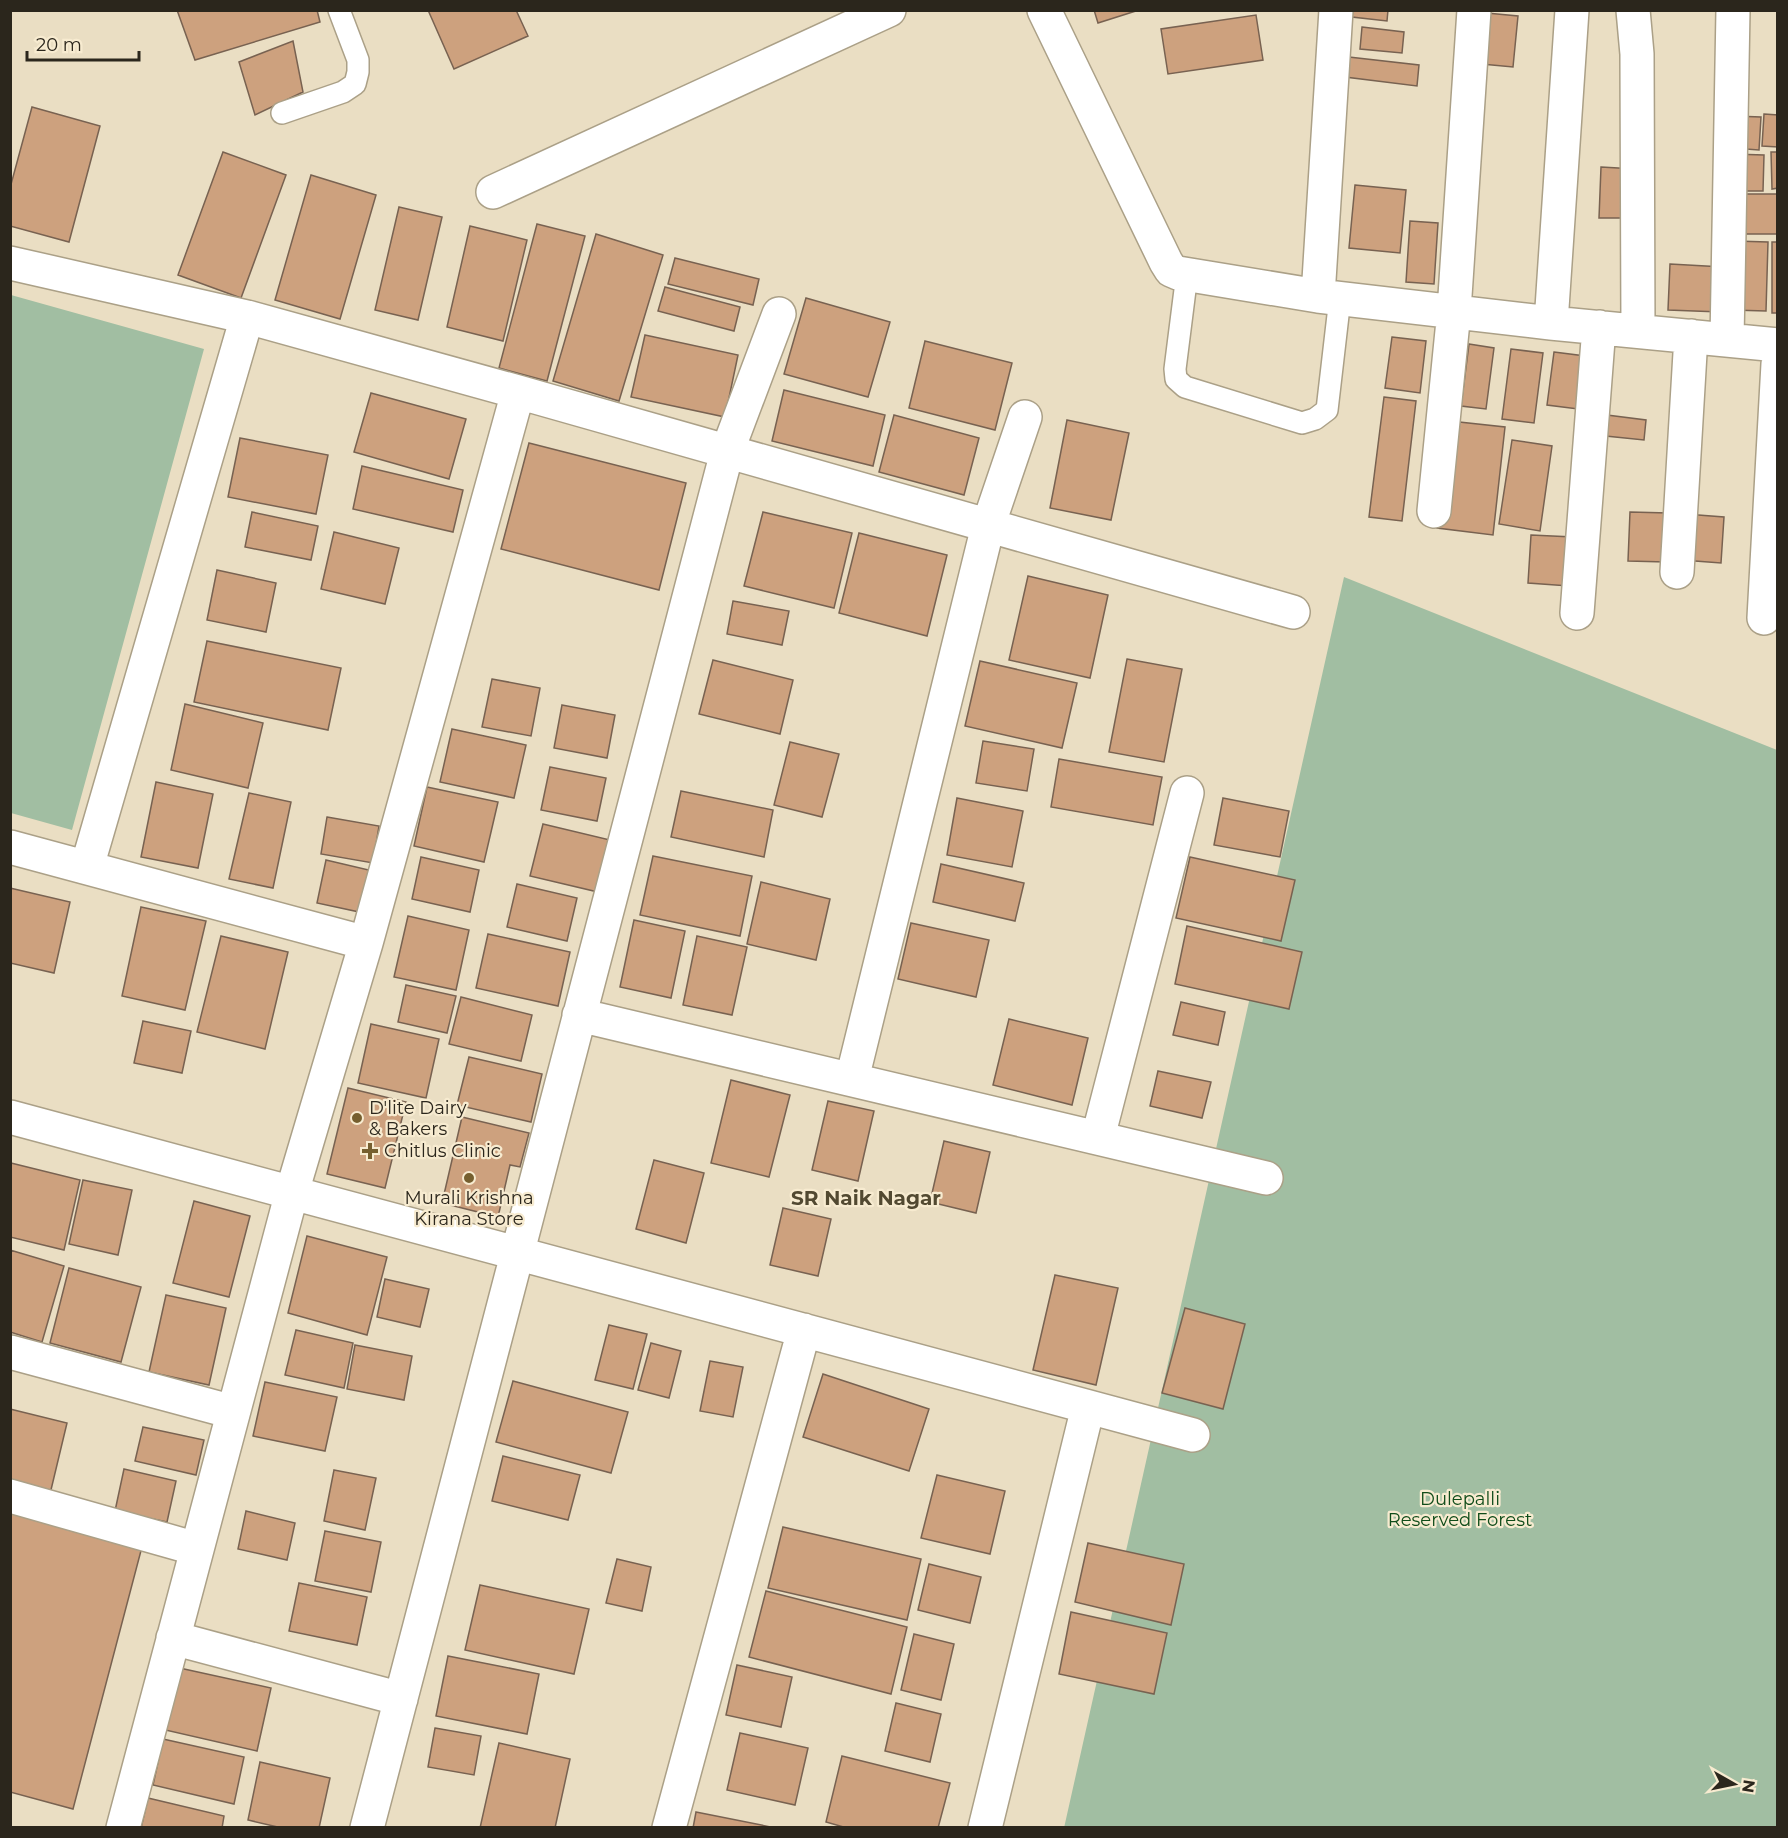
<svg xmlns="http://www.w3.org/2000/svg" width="1788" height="1838" font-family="Montserrat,sans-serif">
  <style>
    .green { fill: #a1bea2 }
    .building { fill: #cda17e; stroke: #786251; stroke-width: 1.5 }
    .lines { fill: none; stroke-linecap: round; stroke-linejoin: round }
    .service-casing { stroke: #aba087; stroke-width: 24 }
    .minor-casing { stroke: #aba087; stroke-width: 36 }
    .service { stroke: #fff; stroke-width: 21 }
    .minor { stroke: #fff; stroke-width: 33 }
    .poi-dot { fill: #765f2f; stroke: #f7ebd0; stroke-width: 2 }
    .labels { text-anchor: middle; stroke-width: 4.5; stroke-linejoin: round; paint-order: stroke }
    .poi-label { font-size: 18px; fill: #2b261c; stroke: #f7ebd0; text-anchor: start }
    .park-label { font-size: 18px; fill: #0f4c19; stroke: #f7ebd0 }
    .neighbourhood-label { font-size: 20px; font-weight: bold; fill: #524931; stroke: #f7ebd0 }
  </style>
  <rect width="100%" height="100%" fill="#eadec3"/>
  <path class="green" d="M11,295L204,349L72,830L11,813Z
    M1344,577L1777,750V1827L1064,1828Z"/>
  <path class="building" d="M177,10H317L320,22L195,60Z
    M428,10H516L528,36L454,69Z
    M1094,10H1139L1098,23Z
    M1353,10H1388L1387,21L1352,17Z
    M1476,12L1518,16L1513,67L1471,63Z
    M1256,15L1263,60L1168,74L1161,29Z
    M1362,27L1404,32L1402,53L1360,49Z
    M293,41L303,92L255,115L239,62Z
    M1340,56L1419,65L1417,86L1337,76Z
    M32,107L100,126L69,242L10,226V188Z
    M1764,114L1778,115V147L1762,146Z
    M1733,116L1761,117L1759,150L1732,148Z
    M223,152L286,175L241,298L178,275Z
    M1771,152H1778V188L1772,189Z
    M1731,154L1764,155L1763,191H1731Z
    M1601,167L1635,169L1634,218H1599Z
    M311,175L376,195L340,319L275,300Z
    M1355,185L1406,190L1400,253L1349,248Z
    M1735,194H1778V234H1735Z
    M399,207L442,217L418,320L375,310Z
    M1410,221L1438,223L1434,284L1406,282Z
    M537,224L585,236L547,381L499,368Z
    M470,226L527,240L503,341L447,327Z
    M596,234L663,255L619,401L553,381Z
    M1734,241L1768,242L1766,311L1732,310Z
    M1772,242H1778V313H1772Z
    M675,258L759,279L753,305L668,284Z
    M1670,264L1723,267L1720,312L1668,310Z
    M665,287L740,307L734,331L658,311Z
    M806,298L890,322L868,397L784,374Z
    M645,335L738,355L725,417L631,397Z
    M1392,337L1426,341L1420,393L1385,388Z
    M925,341L1012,363L995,430L909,408Z
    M1469,344L1494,348L1486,409L1461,406Z
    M1511,349L1543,353L1534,423L1502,419Z
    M1554,352L1593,357L1586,410L1547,405Z
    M784,390L885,415L873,466L772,441Z
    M371,393L466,419L449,479L354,452Z
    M1384,397L1416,401L1402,521L1369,517Z
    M1599,414L1646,420L1644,440L1596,435Z
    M894,415L979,438L964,495L879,472Z
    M1067,420L1129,433L1111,520L1050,508Z
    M1450,421L1505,427L1493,535L1437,528Z
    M240,438L328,455L316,514L228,497Z
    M1512,440L1552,446L1540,531L1499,524Z
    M529,443L686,483L659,590L501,549Z
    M362,466L463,490L453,532L353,509Z
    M252,512L318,526L311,560L245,547Z
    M763,512L852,533L834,608L744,586Z
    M1630,512L1668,513L1666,562L1628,561Z
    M1685,514L1724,517L1721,563L1682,560Z
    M334,532L399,548L385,604L321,589Z
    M859,533L947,555L927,636L839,613Z
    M1531,535L1573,537L1569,586L1528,583Z
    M217,570L276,583L266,632L207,620Z
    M1028,576L1108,595L1090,678L1009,660Z
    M733,601L789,611L782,645L727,634Z
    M207,641L341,668L328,730L194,702Z
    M1127,659L1182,669L1164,762L1109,752Z
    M713,660L793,680L780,734L699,714Z
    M980,661L1077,683L1062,748L965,726Z
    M492,679L540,688L531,736L482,727Z
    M185,704L263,723L248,788L171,770Z
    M562,705L615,715L607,758L554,748Z
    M452,729L526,745L514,798L440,782Z
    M983,741L1034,749L1027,791L976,783Z
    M790,742L839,754L822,817L774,805Z
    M1059,759L1162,777L1153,825L1051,807Z
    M550,767L606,778L597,821L541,810Z
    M156,782L213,794L198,868L141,857Z
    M427,787L498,802L484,862L414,846Z
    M681,791L773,810L764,857L671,837Z
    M249,793L291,802L273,888L229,879Z
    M957,798L1023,811L1012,867L947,855Z
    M1223,798L1289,811L1280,857L1214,845Z
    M327,817L379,826L373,863L321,854Z
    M543,824L610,840L598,892L530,876Z
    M653,856L752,876L740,936L640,915Z
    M421,857L479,870L470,912L412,899Z
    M1190,857L1295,880L1281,941L1176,918Z
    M326,860L373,871L364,913L317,903Z
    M941,864L1024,883L1015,921L933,902Z
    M761,882L830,899L816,960L747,944Z
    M517,884L577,898L567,941L507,927Z
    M10,888L70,902L54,973L10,963Z
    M141,907L206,921L185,1010L122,996Z
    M408,916L469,930L456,990L394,977Z
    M634,920L685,931L671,998L620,987Z
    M911,923L989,940L976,997L898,979Z
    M1187,926L1302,952L1289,1009L1175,984Z
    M488,934L570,952L558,1006L476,988Z
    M221,936L288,952L265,1049L197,1032Z
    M697,936L747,947L732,1015L683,1005Z
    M406,985L456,996L447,1033L398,1022Z
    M461,997L532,1015L521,1061L449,1044Z
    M1181,1002L1225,1012L1218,1045L1173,1035Z
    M1009,1019L1088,1038L1072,1105L993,1085Z
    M143,1021L191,1031L182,1073L134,1063Z
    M371,1024L439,1039L426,1098L358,1083Z
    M469,1057L542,1074L531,1122L457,1105Z
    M1158,1071L1211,1082L1202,1118L1150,1106Z
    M731,1080L790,1095L769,1177L711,1163Z
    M348,1088L406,1102L385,1188L327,1174Z
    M828,1101L874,1111L858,1181L812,1170Z
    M462,1117L529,1133L520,1167L510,1165L498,1217L442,1203Z
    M944,1141L990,1152L976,1213L930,1202Z
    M654,1160L704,1173L686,1243L636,1229Z
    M11,1163L80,1180L64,1250L10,1237Z
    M83,1180L132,1190L118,1255L69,1244Z
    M194,1201L250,1216L229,1297L173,1283Z
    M783,1208L831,1219L818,1276L770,1265Z
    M307,1236L387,1257L367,1335L288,1313Z
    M10,1250L64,1266L42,1342L10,1332Z
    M69,1268L141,1287L121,1362L50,1343Z
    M1055,1275L1118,1288L1096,1385L1033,1370Z
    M385,1279L429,1289L420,1327L377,1317Z
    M166,1295L226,1308L209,1385L149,1372Z
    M1185,1308L1245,1324L1223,1409L1162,1393Z
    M609,1325L647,1334L633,1389L595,1380Z
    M296,1330L353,1343L344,1388L285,1375Z
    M651,1343L681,1351L669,1398L638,1390Z
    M355,1345L412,1356L404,1400L347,1389Z
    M710,1361L743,1367L733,1417L700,1411Z
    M823,1374L929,1409L909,1471L803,1437Z
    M513,1381L628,1412L611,1473L496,1442Z
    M265,1382L337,1397L325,1451L253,1436Z
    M10,1409L67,1423L50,1494L10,1485Z
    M143,1427L204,1440L196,1475L135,1461Z
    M503,1456L580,1475L568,1520L492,1501Z
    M124,1469L176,1481L167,1522L115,1511Z
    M334,1470L376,1478L365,1530L324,1521Z
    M937,1475L1005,1491L990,1554L921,1538Z
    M10,1508L143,1543L73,1809L10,1792Z
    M246,1511L295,1523L287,1560L238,1549Z
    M783,1527L921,1559L907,1620L768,1588Z
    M325,1531L381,1542L371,1592L315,1581Z
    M1088,1543L1184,1564L1171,1625L1075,1602Z
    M617,1559L651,1567L642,1611L606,1603Z
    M929,1564L981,1577L970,1623L918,1610Z
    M299,1583L367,1597L357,1645L289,1631Z
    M480,1585L589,1609L574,1674L465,1650Z
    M766,1591L907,1627L891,1694L749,1657Z
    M1071,1612L1167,1633L1154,1694L1059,1674Z
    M914,1634L954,1644L941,1700L901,1690Z
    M448,1656L539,1674L527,1734L436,1716Z
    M737,1665L792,1677L781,1727L726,1715Z
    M175,1667L271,1688L257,1751L161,1729Z
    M896,1703L941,1714L930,1762L885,1751Z
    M435,1728L481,1736L474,1775L428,1767Z
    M740,1733L808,1748L795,1805L727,1790Z
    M163,1739L244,1757L234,1804L153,1785Z
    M499,1743L570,1759L555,1828H480Z
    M842,1756L950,1783L938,1828H847L826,1822Z
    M260,1762L330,1778L319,1828H282L248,1820Z
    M148,1798L224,1816L222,1828H141Z
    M696,1812L771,1827V1828H693Z"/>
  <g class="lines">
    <defs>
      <path id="service" d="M282,113L343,92L355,84L358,72V60L339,10
        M1187,274L1175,369L1176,379L1185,387L1302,423L1315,419L1327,410L1340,298"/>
      <path id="minor" d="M1044,10L1166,262L1171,270L1178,273L1318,296L1551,323L1778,345
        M1633,10L1637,54L1638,331
        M493,192L889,10
        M10,263L247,317L518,392L1293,612
        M1318,296L1336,10
        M1551,323L1572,10
        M1727,340L1733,10
        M1434,511L1454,311L1474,10
        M1677,572L1691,336
        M1577,613L1599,327
        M1764,618L1778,364
        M10,847L366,943
        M87,867L247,317
        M579,1015L1266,1178
        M852,1079L988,526L1025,417
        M10,1117L1193,1435
        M1098,1137L1187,793
        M10,1352L233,1412
        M10,1496L197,1549
        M173,1638L401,1699
        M123,1828L292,1192L366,943L518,392
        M367,1828L727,452L779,314
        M669,1828L804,1330
        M985,1828L1088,1407"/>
    </defs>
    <use href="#service" class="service-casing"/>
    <use href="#minor" class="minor-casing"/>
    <use href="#service" class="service"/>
    <use href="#minor" class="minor"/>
  </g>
  <g class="poi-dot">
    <circle cx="357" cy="1118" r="6"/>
    <path d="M367 1142h6v6h6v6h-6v6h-6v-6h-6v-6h6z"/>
    <circle cx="469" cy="1178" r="6"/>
  </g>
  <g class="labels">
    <g class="poi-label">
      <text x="369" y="1114">D'lite Dairy<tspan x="369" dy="21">&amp; Bakers</tspan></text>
      <text x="384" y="1157">Chitlus Clinic</text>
      <text x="469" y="1204" text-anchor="middle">Murali Krishna<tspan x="469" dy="21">Kirana Store</tspan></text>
    </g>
    <g class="park-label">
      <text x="1460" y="1505">Dulepalli<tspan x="1460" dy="21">Reserved Forest</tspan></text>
    </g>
    <g class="neighbourhood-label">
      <text x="866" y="1205">SR Naik Nagar</text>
    </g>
  </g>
  <rect width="1788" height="1838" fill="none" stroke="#2b261c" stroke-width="24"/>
  <g transform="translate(1734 1784) rotate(99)" stroke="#f7ebd0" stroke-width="4.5" paint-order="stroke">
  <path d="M0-4.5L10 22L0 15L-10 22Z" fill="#2b261c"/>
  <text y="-9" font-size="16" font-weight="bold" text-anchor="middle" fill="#2b261c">N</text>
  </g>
  <path d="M27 51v9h112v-9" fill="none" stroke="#2b261c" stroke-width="3"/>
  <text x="36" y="51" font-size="18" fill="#2b261c" stroke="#f7ebd0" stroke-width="4.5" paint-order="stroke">20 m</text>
</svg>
